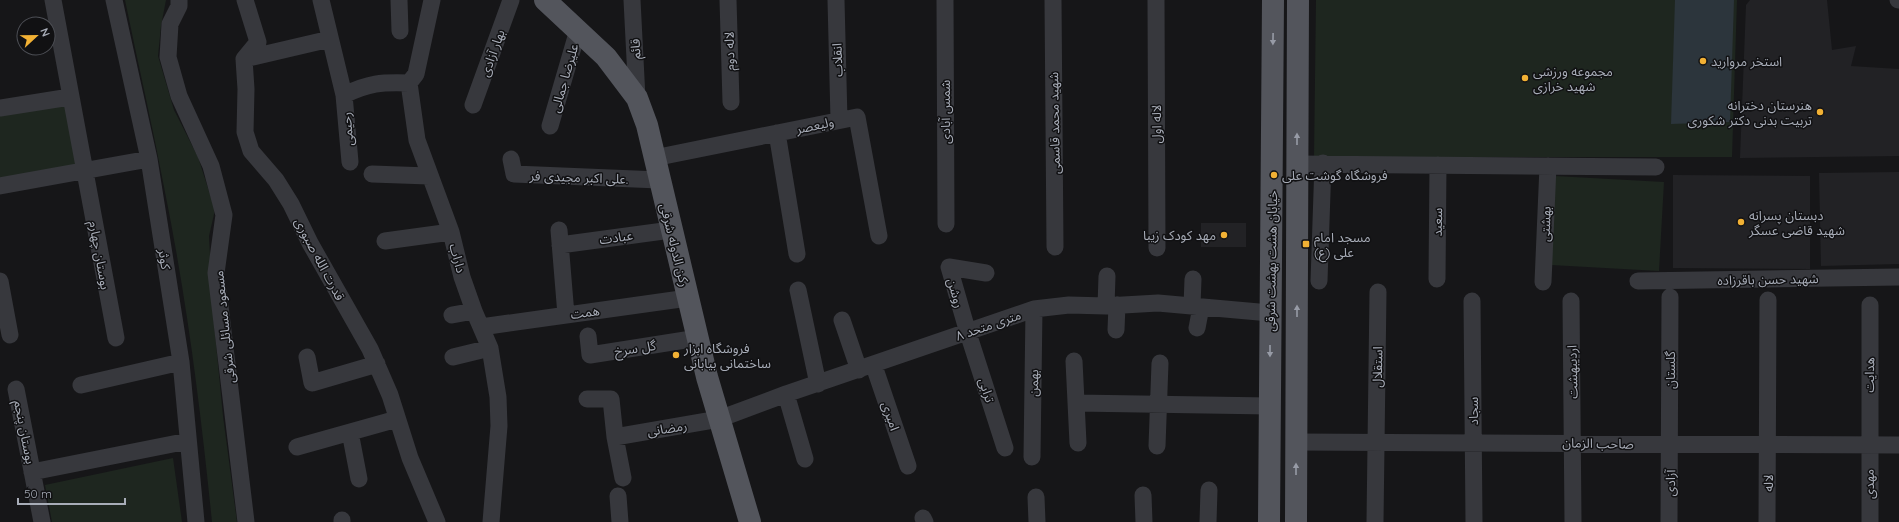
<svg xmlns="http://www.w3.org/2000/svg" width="1899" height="522" font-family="Quicksand,'Noto Sans Arabic',sans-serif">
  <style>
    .built { fill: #222225 }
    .green { fill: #1e261f }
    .water { fill: #2c353c }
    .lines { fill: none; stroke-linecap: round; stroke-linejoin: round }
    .minor { stroke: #37383d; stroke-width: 17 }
    .major { stroke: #53555c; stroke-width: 22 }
    .oneway { fill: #979ba6 }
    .poi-dot { fill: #f2b134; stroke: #111113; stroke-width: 1.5 }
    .labels { text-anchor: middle; stroke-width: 3; stroke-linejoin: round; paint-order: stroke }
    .street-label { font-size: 13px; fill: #a8adb8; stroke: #111113 }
    .poi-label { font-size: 13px; fill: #a8adb8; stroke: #111113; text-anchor: start }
  </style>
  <rect width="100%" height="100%" fill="#161618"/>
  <path class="built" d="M1750,0H1827L1832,50L1856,46L1851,66L1899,69V156L1740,158L1746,5Z
    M1899,172V264L1821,266L1819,173Z
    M1673,175L1810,176V269L1673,268Z
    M1201,223H1246V247H1201Z"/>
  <path class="green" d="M125,0H166L161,26L158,56L174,110L198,157L215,210L209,236L213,313L223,416L237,522H212C201,412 187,301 165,192C153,128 138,64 125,0Z
    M1316,0H1737L1732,157H1314Z
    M66,102L80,168L0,182V113Z
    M1555,176L1664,182L1659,271L1551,265Z
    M173,458L182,522H52L45,485Z"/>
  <path class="water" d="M1675,0H1734L1730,122L1671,124Z"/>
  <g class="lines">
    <path class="minor" d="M53,0L116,338
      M114,0L149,159L181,362L196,522
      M179,0V6L170,24L168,57L179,96L211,166L224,215L216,273L246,522
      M245,0L258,42L244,59L246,89L245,132L251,151L276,180L291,204L310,243L370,349L390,395L410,458L437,522
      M321,0L344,95C369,83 381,82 409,83
      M399,0L400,31
      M432,0L416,74L409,83L417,140L451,232L462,277L474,311L490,348L498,397L499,426L491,522
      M632,0L637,98
      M728,0L731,102
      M836,0L839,120
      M945,0L946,224
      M1053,0L1055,247
      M1156,0L1157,248
      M1898,0H1899
      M244,59L330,39
      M344,95L350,162
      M473,105L511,0
      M0,108L70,97
      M550,126L578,30
      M777,133L797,254
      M654,158L857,117L879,236
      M511,159L514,174L659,180
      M1297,164L1656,167
      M372,174L429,176
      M0,186L149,159
      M559,230L566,315
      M385,241L451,232
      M560,245L671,230
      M986,273L949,267L968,333L1005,448
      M1437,279L1438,165
      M0,281L10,335
      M1319,281L1323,163
      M1638,281L1899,277
      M1543,282L1548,166
      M798,290L818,384
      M1472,301L1474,522
      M1571,301L1573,522
      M1870,305V522
      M1106,306L1107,276
      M1192,306L1193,279
      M452,315L474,311
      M842,320L859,370
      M481,327L688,298
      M1197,328L1201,307
      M1116,330L1117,305
      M588,336L590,355L698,338
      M307,357L312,383L377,364
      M453,357L490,348
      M1074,361L1078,443
      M874,366L908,466
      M81,385L181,362
      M16,389L42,522
      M786,394L805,459
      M587,399H611L615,437L623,478
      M1076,403L1270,406
      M350,432L359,479
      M615,437L719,419L786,394L1034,309L1069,305L1106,306L1158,303L1270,313
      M1296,442L1899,445
      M1157,446L1160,363
      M297,447L397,419
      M1032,457L1034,309
      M32,472L188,441
      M1143,495L1144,522
      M618,496L620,522
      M1036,497L1037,522
      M923,518L925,522
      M342,520V522
      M1208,522L1209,490
      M1375,522L1378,292
      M1669,522L1670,297
      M1767,522L1768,300"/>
    <path class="major" d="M545,0L606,57L637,98L647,125L707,377L750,522
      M1269,522L1273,0
      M1296,522L1298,0"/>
  </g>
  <defs><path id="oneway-solid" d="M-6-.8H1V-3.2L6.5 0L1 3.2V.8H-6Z"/></defs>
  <g class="oneway">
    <use href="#oneway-solid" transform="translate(1273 39) rotate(91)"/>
    <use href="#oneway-solid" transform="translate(1297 139) rotate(-90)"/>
    <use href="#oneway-solid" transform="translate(1297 311) rotate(-90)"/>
    <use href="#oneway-solid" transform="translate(1270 351) rotate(90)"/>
    <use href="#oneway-solid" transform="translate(1296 469) rotate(-90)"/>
  </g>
  <g class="poi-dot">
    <circle cx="1703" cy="61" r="4"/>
    <circle cx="1525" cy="78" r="4"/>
    <circle cx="1820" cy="112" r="4"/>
    <circle cx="1274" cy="175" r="4"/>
    <circle cx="1741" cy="222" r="4"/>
    <circle cx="1224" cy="235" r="4"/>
    <rect x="1302" y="240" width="8" height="8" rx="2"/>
    <circle cx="676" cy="355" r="4"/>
  </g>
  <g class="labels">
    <g class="street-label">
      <text transform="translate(635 49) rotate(-93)" y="5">قائم</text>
      <text transform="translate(729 51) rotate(-91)" y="5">لاله دوم</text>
      <text transform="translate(492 53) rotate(-70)" y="5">بهار آزادی</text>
      <text transform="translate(837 60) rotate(-92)" y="5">انقلاب</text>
      <text transform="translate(564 78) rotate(-74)" y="5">علیرضا جمالی</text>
      <text transform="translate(945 112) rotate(-90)" y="5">شمس آبادی</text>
      <text transform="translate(1054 123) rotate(-91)" y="5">شهید محمد قاسمی</text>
      <text transform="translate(1156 124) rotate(-90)" y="5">لاله اول</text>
      <text transform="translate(815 125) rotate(-12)" y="5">ولیعصر</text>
      <text transform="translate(347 129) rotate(-95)" y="5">رحیمی</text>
      <text transform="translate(579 177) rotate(2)" y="5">علی اکبر مجیدی فر.</text>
      <text transform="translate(1437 222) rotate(-89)" y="5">سعید</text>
      <text transform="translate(1545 224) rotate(-88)" y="5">بهشتی</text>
      <text transform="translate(616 237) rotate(-8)" y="5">عبادت</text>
      <text transform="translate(675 245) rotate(76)" y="5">رکن الدوله شرقی</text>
      <text transform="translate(100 255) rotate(80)" y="5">بوستان چهارم</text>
      <text transform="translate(458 258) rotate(75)" y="5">داراب</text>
      <text transform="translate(165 259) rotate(81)" y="5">کوثر</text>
      <text transform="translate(320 259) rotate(62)" y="5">قدرت الله صبوری</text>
      <text transform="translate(1271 261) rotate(-89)" y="5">خیابان هشت بهشت شرقی</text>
      <text transform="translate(1768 279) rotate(-1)" y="5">شهید حسن باقرزاده</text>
      <text transform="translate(956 293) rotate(74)" y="5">روشن</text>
      <text transform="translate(585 312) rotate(-8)" y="5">همت</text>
      <text transform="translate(988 325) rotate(-19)" y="5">۸ متری متحد</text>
      <text transform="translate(224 327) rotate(-96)" y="5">مسعود مسائلی شرقی</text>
      <text transform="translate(635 348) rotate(-9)" y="5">گل سرخ</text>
      <text transform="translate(1377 367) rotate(-89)" y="5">استقلال</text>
      <text transform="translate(1670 370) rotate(-90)" y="5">گلستان</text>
      <text transform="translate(1572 372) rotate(-91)" y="5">اردیبهشت</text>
      <text transform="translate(1869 375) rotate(-89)" y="5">هدایت</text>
      <text transform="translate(1033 383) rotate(-89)" y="5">بهمن</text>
      <text transform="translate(987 390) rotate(72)" y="5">ترابی</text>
      <text transform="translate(1473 411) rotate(-90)" y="5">سجاد</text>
      <text transform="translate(891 416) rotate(71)" y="5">امیری</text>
      <text transform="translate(667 428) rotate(-9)" y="5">رمضانی</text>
      <text transform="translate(25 432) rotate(79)" y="5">بوستان پنجم</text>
      <text transform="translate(1598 443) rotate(1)" y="5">صاحب الزمان</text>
      <text transform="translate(1670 483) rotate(-89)" y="5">آزادی</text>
      <text transform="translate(1768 483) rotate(-89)" y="5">لاله</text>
      <text transform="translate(1869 484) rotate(-91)" y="5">مهدی</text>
    </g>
    <g class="poi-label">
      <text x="1711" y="66">استخر مروارید</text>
      <text x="1533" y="76">مجموعه ورزشی<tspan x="1533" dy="15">شهید خرازی</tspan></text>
      <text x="1812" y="110" text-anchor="end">هنرستان دخترانه<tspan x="1812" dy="15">تربیت بدنی دکتر شکوری</tspan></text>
      <text x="1282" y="180">فروشگاه گوشت علی</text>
      <text x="1749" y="220">دبستان پسرانه<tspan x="1749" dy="15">شهید قاضی عسگر</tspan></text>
      <text x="1216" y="240" text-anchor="end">مهد کودک زیبا</text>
      <text x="1314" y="242">مسجد امام<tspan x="1314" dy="15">علی (ع)</tspan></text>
      <text x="684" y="353">فروشگاه ابزار<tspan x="684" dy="15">ساختمانی بیابانی</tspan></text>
    </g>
  </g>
  <g transform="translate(36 36) rotate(68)"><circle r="19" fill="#111113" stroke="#4d4f55"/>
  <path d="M0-3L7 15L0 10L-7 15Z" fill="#f2b134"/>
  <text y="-6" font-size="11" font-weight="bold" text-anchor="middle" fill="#a8adb8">N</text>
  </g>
  <path d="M18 498v6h107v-6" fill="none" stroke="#a8adb8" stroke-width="2"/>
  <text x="24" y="498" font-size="12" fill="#a8adb8" stroke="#111113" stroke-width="3" paint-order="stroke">50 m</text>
</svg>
